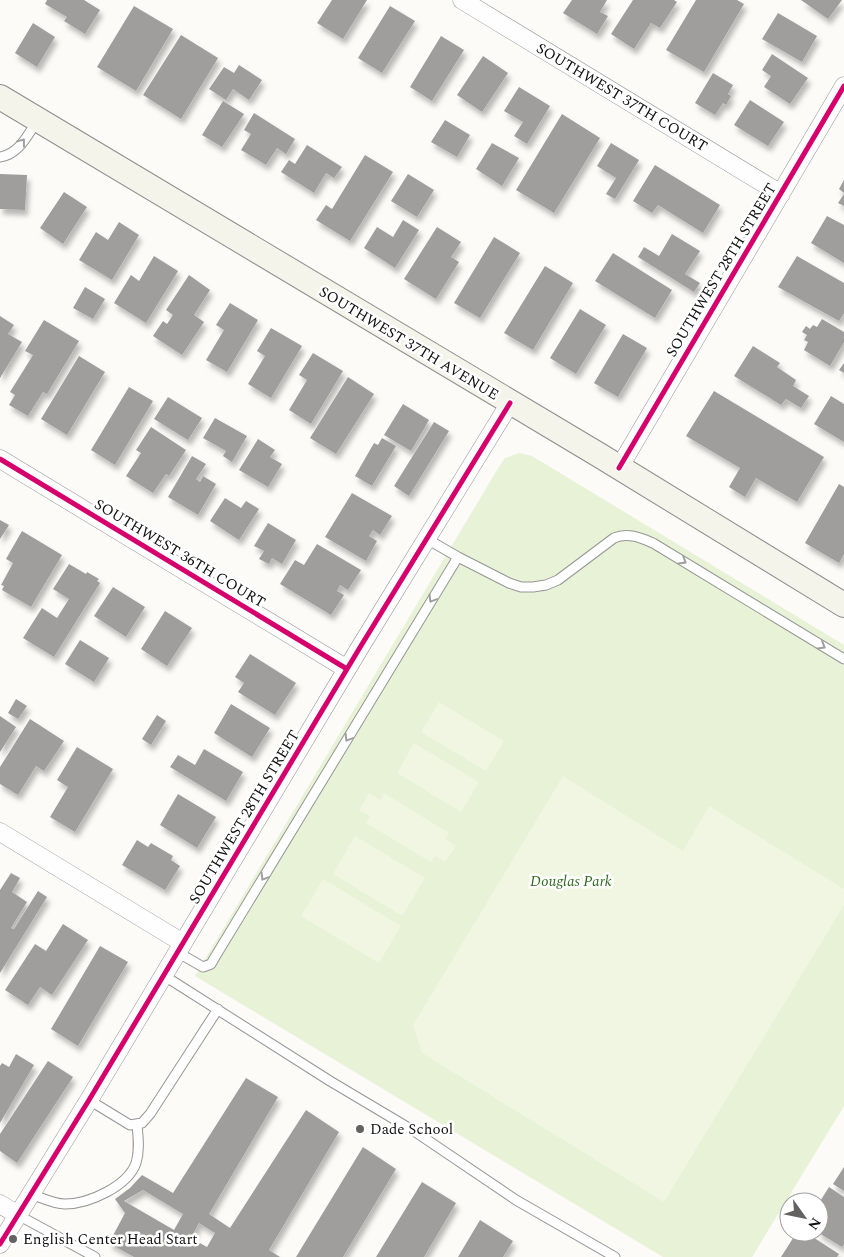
<svg xmlns="http://www.w3.org/2000/svg" width="844" height="1257" font-family="Spectral,serif">
  <style>
    .green { fill: #e7f2d7 }
    .pitch { fill: #f0f6e1 }
    .building { fill: #a09e9c; fill-rule: evenodd; filter: url(#shadow) }
    .lines { fill: none; stroke-linecap: round; stroke-linejoin: round }
    .lane-casing { stroke: #969694; stroke-width: 11 }
    .street-casing { stroke: #969694; stroke-width: 19 }
    .secondary-casing { stroke: #8d8c8b; stroke-width: 26 }
    .lane { stroke: #fffefe; stroke-width: 9 }
    .street { stroke: #fffefe; stroke-width: 18 }
    .secondary { stroke: #f5f4eb; stroke-width: 24 }
    .cycleway-casing { stroke: #fff; stroke-width: 8 }
    .cycleway { stroke: #d6006c; stroke-width: 5 }
    .oneway { stroke: #9f9f9f }
    .poi-dot { fill: #636261; stroke: #fff; stroke-width: 2 }
    .labels { text-anchor: middle; stroke-width: 5; stroke-linejoin: round; paint-order: stroke }
    .street-label { font-size: 15px; fill: #101010; stroke: #fff }
    .park-label { font-size: 15px; font-style: italic; fill: #306920; stroke: #fff }
    .poi-label { font-size: 15px; fill: #101010; stroke: #fff; text-anchor: start }
  </style>
  <defs>
    <filter id="shadow"><feDropShadow dx="3" dy="5.5" stdDeviation="2.5" flood-color="#0004"/></filter>
  </defs>
  <rect width="100%" height="100%" fill="#fcfbf7"/>
  <path class="green" d="M519,453L532,456L844,645V1106L752,1257H663L195,976L500,465L505,458Z"/>
  <path class="pitch" d="M439,702L504,741L486,771L421,732Z
    M414,743L479,782L461,812L397,773Z
    M563,776L683,851L709,806L844,889V905L664,1202L422,1053L413,1025Z
    M369,793L380,800L384,793L449,833L445,839L456,846L445,862L435,856L431,862L366,823L370,816L359,810Z
    M355,836L425,878L402,916L333,874Z
    M323,879L401,926L379,963L301,916Z"/>
  <path class="building" d="M47,0H84L100,10L85,34L64,21L67,17L45,4Z
    M332,0H367L343,39L317,23Z
    M572,0H607L600,12L608,16L597,34L563,13Z
    M633,0H674L677,2L660,28L651,23L634,49L611,34Z
    M696,0H737L744,4L704,72L666,50Z
    M801,0H842L828,19Z
    M134,6L173,29L136,91L97,67Z
    M390,6L415,21L382,73L358,58Z
    M778,13L817,36L802,62L762,39Z
    M33,23L55,37L37,67L15,53Z
    M181,35L218,58L181,119L143,95Z
    M441,36L464,50L432,101L410,87Z
    M772,54L808,78L790,104L764,87L771,76L762,70Z
    M483,56L508,73L482,112L457,95Z
    M239,65L262,80L249,100L233,89L226,100L209,89L224,67L234,73Z
    M713,73L733,85L728,94L731,96L726,105L723,103L715,115L695,103Z
    M519,87L550,106L527,144L514,136L523,122L504,111Z
    M750,100L784,122L768,146L734,125Z
    M223,101L244,114L222,147L202,135Z
    M254,113L295,139L286,154L277,148L266,165L241,150L251,134L244,130Z
    M562,114L600,138L554,213L516,190Z
    M445,120L470,135L457,157L431,142Z
    M492,143L519,158L502,186L476,169Z
    M611,143L639,160L615,199L606,194L616,178L597,166Z
    M307,145L342,167L334,178L326,173L314,193L281,172L289,160L295,164Z
    M365,155L393,172L350,241L316,220L326,205L332,209Z
    M655,165L720,205L703,233L658,205L652,213L633,201Z
    M0,174L27,175L25,210L0,209Z
    M408,174L434,190L417,217L391,201Z
    M844,180V193L839,189Z
    M64,192L87,207L63,244L40,228Z
    M844,194V206L838,203Z
    M827,216L844,225V263L811,243Z
    M403,220L419,230L395,268L364,248L377,227L393,237Z
    M119,222L139,235L112,280L79,260L96,232L108,240Z
    M437,227L461,242L451,257L459,262L436,299L404,279Z
    M672,234L700,251L685,274L700,283L694,292L638,257L644,247L659,256Z
    M494,237L520,253L480,318L454,303Z
    M613,253L672,290L655,318L595,281Z
    M154,256L178,271L146,323L114,303L131,275L139,281Z
    M797,256L844,283V313L839,321L778,287Z
    M545,266L573,283L533,350L504,333Z
    M189,275L210,290L194,315L204,322L182,355L153,336L163,321L167,324L173,315L166,310Z
    M85,287L105,299L93,319L73,308Z
    M230,303L258,320L227,372L206,360L224,330L216,325Z
    M580,309L606,325L576,374L550,358Z
    M0,316L14,325L8,334L22,342L0,378Z
    M822,319L844,332V342L830,366L804,350L808,342L804,340L807,335L802,332L806,326L810,329L813,325L817,327Z
    M44,320L79,341L47,394L43,392L28,416L9,405L15,395L10,392L33,355L25,351Z
    M271,328L302,346L271,398L248,384L265,356L257,351Z
    M623,334L647,348L618,397L594,383Z
    M753,346L780,363L777,367L796,380L793,386L809,396L801,408L786,399L781,405L734,376Z
    M313,353L343,371L311,424L289,410L307,380L299,375Z
    M79,356L105,372L67,435L41,419Z
    M844,363V373L839,370Z
    M348,377L374,394L336,454L310,438Z
    M129,387L153,401L115,465L91,450Z
    M714,391L824,457L797,502L756,478L745,497L729,487L740,468L686,436Z
    M831,396L844,404V442L814,424Z
    M168,397L202,418L188,440L154,419Z
    M403,404L429,420L411,451L384,435Z
    M215,418L247,436L232,462L223,456L226,451L203,438Z
    M434,422L449,431L409,496L394,486Z
    M151,427L186,450L169,476L166,474L153,493L126,476L141,453L136,450Z
    M382,438L396,446L372,486L355,476L374,443L378,445Z
    M258,439L275,450L270,457L282,464L268,487L239,470Z
    M192,456L206,464L196,479L200,482L203,476L216,484L198,515L168,497Z
    M839,484L844,487V554L839,563L805,543Z
    M352,493L392,516L380,535L373,530L369,536L377,541L366,561L325,537Z
    M225,498L241,508L246,501L259,509L239,540L210,521Z
    M0,520L9,525L0,539Z
    M268,523L296,540L282,564L272,558L269,564L259,559L264,551L254,546Z
    M22,531L62,555L31,607L2,590L4,586L1,585L13,563L6,559Z
    M317,544L361,570L348,590L340,585L337,591L344,595L331,615L280,584L295,560L304,565Z
    M69,564L86,574L87,572L99,579L97,581L100,583L54,657L23,638L42,608L57,618L69,599L53,589Z
    M113,587L145,607L126,637L94,616Z
    M165,611L192,628L167,666L141,649Z
    M80,640L109,658L94,682L65,664Z
    M250,654L296,683L275,715L238,692L244,683L235,677Z
    M16,699L27,706L18,719L8,713Z
    M231,704L270,728L252,757L214,733Z
    M157,715L166,721L151,745L142,739Z
    M0,716L16,727L0,752Z
    M30,719L64,741L44,771L36,766L18,795L0,784V767Z
    M77,747L113,769L75,832L50,817L68,787L57,780Z
    M204,749L243,772L226,801L170,767L178,755L195,765Z
    M178,794L216,817L197,848L160,825Z
    M137,840L148,847L151,843L173,856L171,860L180,866L165,890L122,865Z
    M11,873L20,878L12,892L27,902L11,928L14,929L38,891L47,897L0,973V890Z
    M63,924L88,940L52,995L40,987L28,1005L5,990L35,944L46,951Z
    M100,946L128,962L78,1046L51,1029Z
    M16,1054L34,1065L0,1123V1066L2,1063L9,1067Z
    M48,1061L73,1077L17,1163L0,1151V1134Z
    M246,1078L278,1097L209,1214L230,1228L306,1110L339,1132L269,1250L280,1257H134L109,1243L125,1213L115,1199L130,1188L142,1175L173,1193ZM143,1190L183,1214L174,1230L124,1201ZM199,1223L215,1233L207,1247L191,1238Z
    M363,1147L396,1169L343,1257H296Z
    M844,1167V1191L833,1184Z
    M422,1182L456,1203L424,1257H376Z
    M829,1187L844,1197V1244L842,1247L819,1233V1203Z
    M480,1220L513,1241L503,1257H458Z
    M797,1232H805L839,1254L837,1257H781Z"/>
  <g class="lines">
    <defs>
      <path id="lane" d="M0,157C19,154 27,136 37,121
        M427,539L458,557L509,583L521,587H533L546,585L558,580L614,538C628,532 641,538 653,543L844,659
        M177,952L203,967L211,964L215,957L458,557
        M163,975L330,1081L414,1131L516,1200L615,1257
        M89,1100L130,1125L142,1123L150,1114L218,1009
        M31,1194C42,1198 54,1204 65,1204C89,1204 128,1186 136,1163C140,1150 138,1137 137,1124
        M18,1215L95,1257"/>
      <path id="street" d="M462,0L781,194
        M0,459L347,669
        M619,468L844,86
        M0,832L183,943
        M0,1204L18,1215
        M0,1244L89,1100L359,649L510,403"/>
      <path id="secondary" d="M0,97L599,455L844,605"/>
    </defs>
    <use href="#lane" class="lane-casing"/>
    <use href="#street" class="street-casing"/>
    <use href="#secondary" class="secondary-casing"/>
    <use href="#lane" class="lane"/>
    <use href="#street" class="street"/>
    <use href="#secondary" class="secondary"/>
    <defs>
      <path id="cycleway" d="M0,459L347,669
        M619,468L844,86
        M0,1244L89,1100L359,649L510,403"/>
    </defs>
    <use href="#cycleway" class="cycleway-casing"/>
    <use href="#cycleway" class="cycleway"/>
  </g>
  <defs><path id="oneway-chevron" d="M-2-3.5L2.5 0L-2 3.5" fill="none" stroke-width="1.6" stroke-linecap="round" stroke-linejoin="round" transform="scale(1.25)"/></defs>
  <g class="oneway">
    <use href="#oneway-chevron" transform="translate(22 142) rotate(-53)"/>
    <use href="#oneway-chevron" transform="translate(683 561) rotate(31)"/>
    <use href="#oneway-chevron" transform="translate(432 599) rotate(121)"/>
    <use href="#oneway-chevron" transform="translate(822 646) rotate(31)"/>
    <use href="#oneway-chevron" transform="translate(348 738) rotate(121)"/>
    <use href="#oneway-chevron" transform="translate(264 877) rotate(121)"/>
  </g>
  <g class="poi-dot">
    <circle cx="360" cy="1129" r="5"/>
    <circle cx="13" cy="1239" r="5"/>
  </g>
  <g class="labels">
    <g class="street-label">
      <text transform="translate(622 97) rotate(31)" y="5">SOUTHWEST 37TH COURT</text>
      <text transform="translate(721 270) rotate(-59)" y="5">SOUTHWEST 28TH STREET</text>
      <text transform="translate(409 343) rotate(31)" y="5">SOUTHWEST 37TH AVENUE</text>
      <text transform="translate(180 553) rotate(31)" y="5">SOUTHWEST 36TH COURT</text>
      <text transform="translate(244 817) rotate(-59)" y="5">SOUTHWEST 28TH STREET</text>
    </g>
    <g class="park-label">
      <text x="571" y="886">Douglas Park</text>
    </g>
    <g class="poi-label">
      <text x="370" y="1134">Dade School</text>
      <text x="23" y="1244">English Center Head Start</text>
    </g>
  </g>
  <g transform="translate(804 1217) rotate(123)"><circle r="24" fill="#ffffff" stroke="#9f9f9f"/>
  <path d="M0-4L9 19L0 12L-9 19Z" fill="#636261"/>
  <text y="-8" font-size="14" font-weight="bold" text-anchor="middle" fill="#101010">N</text>
  </g>
</svg>
